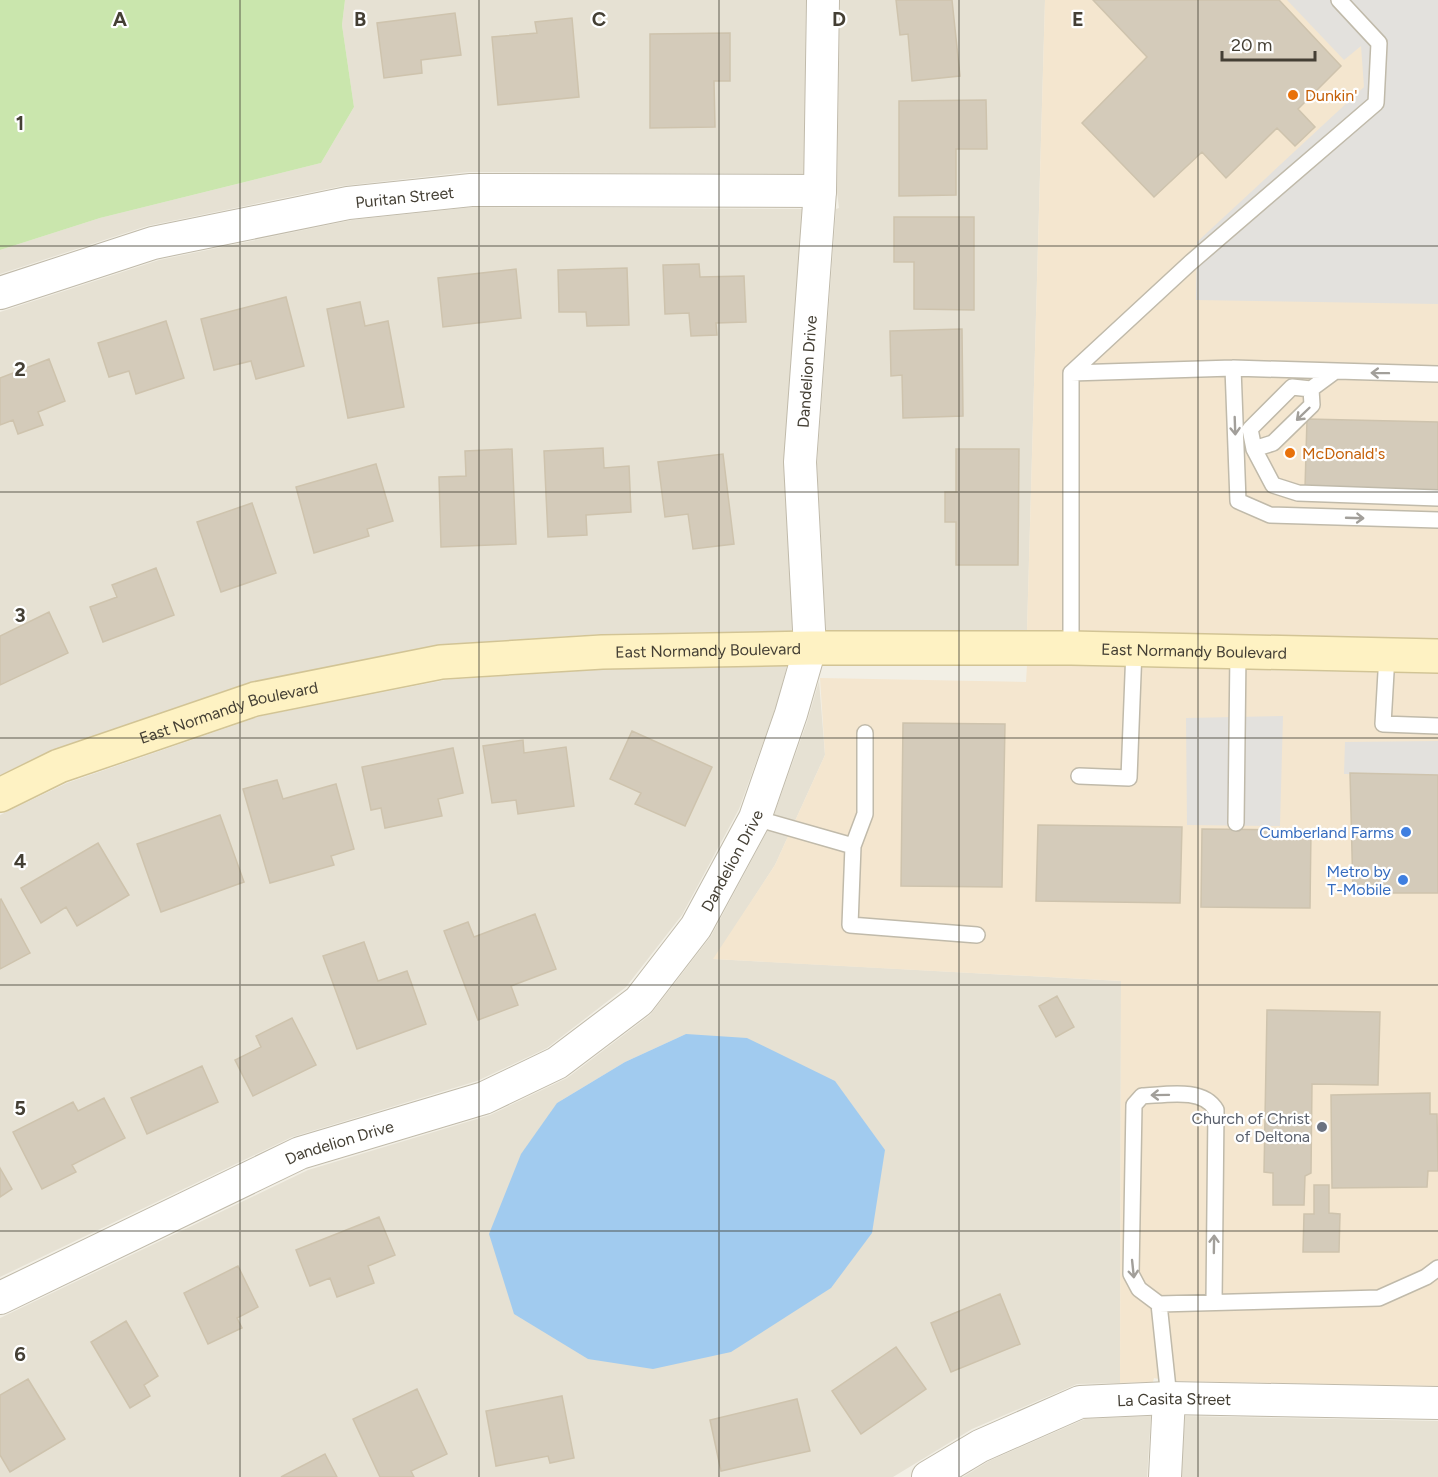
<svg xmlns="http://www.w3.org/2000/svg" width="1438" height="1477" font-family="Figtree,sans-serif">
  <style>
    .residential { fill: #e6e1d3; fill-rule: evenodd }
    .commercial { fill: #f4e6cf }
    .green { fill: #cae6ad }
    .parking { fill: #e3e1dd }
    .water { fill: #a1cbef }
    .building { fill: #d4cbba; stroke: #cec3ad; stroke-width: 1.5 }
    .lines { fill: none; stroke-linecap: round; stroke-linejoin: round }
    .lane-casing { stroke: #c0baaa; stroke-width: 18 }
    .street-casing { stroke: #c0baaa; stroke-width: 34 }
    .secondary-casing { stroke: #d2c495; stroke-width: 36 }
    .lane { stroke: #fff; stroke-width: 15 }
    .street { stroke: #fff; stroke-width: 32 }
    .secondary { stroke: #fef2c3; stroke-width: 33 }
    .oneway { stroke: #a29f9a }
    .grid { fill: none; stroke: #443f34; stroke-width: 1.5; stroke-opacity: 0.55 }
    .food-dot { fill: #e8710a; stroke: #fff; stroke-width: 2 }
    .shop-dot { fill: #3f7fe0; stroke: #fff; stroke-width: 2 }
    .worship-dot { fill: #6b7280; stroke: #fff; stroke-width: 2 }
    .labels { text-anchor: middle; stroke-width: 4.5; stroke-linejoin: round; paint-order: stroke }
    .food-label { font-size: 16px; fill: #c56008; stroke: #fff; text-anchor: start }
    .street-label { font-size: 16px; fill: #443f34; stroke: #fff }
    .shop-label { font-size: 16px; fill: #366cbe; stroke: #fff; text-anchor: end }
    .worship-label { font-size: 16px; fill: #5b616d; stroke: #fff; text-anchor: end }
    .grid-label { font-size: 20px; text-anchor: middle; font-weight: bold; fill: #443f34; stroke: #fff; stroke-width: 4.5; stroke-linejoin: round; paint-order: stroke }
  </style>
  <rect width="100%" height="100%" fill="#f2efe5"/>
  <path class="residential" d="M345,0H806L804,174L468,172L342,186L147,226L0,274V250L100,218L321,163L354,107L342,25Z
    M840,0H1045L1027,630L826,631L817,464L836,209L839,208L837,192Z
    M474,207L803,209L784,458L793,631L600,634L438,645L248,683L51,751L0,775V312L159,260L352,220Z
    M787,666L776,707L739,809L682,915L626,987L547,1048L477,1081L292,1137L0,1277V815L67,783L261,716L445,680L605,669Z
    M819,681L825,755L775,865L714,959L1121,981L1120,1383L1077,1384L972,1429L893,1477H0V1318L308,1170L490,1115L567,1078L650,1015L711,936L770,826L807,722ZM686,1034L557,1103L625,1062Z
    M1151,1416L1147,1477H963L989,1461L1085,1419Z
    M1185,1416L1438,1421V1477H1181Z"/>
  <path class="commercial" d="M1045,0H1438V639L1027,630Z
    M1027,665L1438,674V1386L1168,1381L1154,1378L1153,1382L1120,1383L1121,981L713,959L775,865L825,755L820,678L1026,682Z"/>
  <path class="green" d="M0,0H345L342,25L354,107L321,163L100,218L0,250Z"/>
  <path class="parking" d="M1287,0H1438V304L1196,300L1197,242L1364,87L1361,46L1344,60Z
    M1283,716L1280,826L1187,825L1186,718Z
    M1438,741V775L1344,774L1345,742Z"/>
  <path class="water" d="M686,1034L747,1038L835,1081L885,1150L872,1233L831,1288L731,1352L653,1369L588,1359L514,1314L489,1234L521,1154L557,1103L625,1062Z"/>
  <path class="building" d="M896,0H952L960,76L912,81L908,34L900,35Z
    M1093,0H1279L1341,66L1298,109L1315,127L1295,146L1277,128L1226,178L1202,152L1154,197L1082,123L1147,57Z
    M455,13L461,55L421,60L422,73L384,78L377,23Z
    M572,18L579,97L498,105L492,37L537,33L535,22Z
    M730,33V81H714L715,127L650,128V34Z
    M986,100L987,149H956V195L899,196V101Z
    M894,217H974V310L914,309V262H894Z
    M699,264L700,277L744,276L746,322L716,323L717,335L691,336L689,313L665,314L663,265Z
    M627,268L629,325L587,326L586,312H559L558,270Z
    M516,269L521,318L443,327L438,278Z
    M286,297L304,366L256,379L251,361L214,370L201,319Z
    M360,302L365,326L388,321L404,407L348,418L327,309Z
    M166,321L184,378L136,394L129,371L109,377L98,343Z
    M962,329L963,416L903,418L902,375L891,376L890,331Z
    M49,359L65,401L38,412L43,425L18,434L13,420L0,425V378Z
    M1307,419L1438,422V491L1305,488Z
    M603,448L604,468L629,466L631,512L586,515L587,535L548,537L544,451Z
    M512,449L516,544L441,547L439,477L466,476L465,451Z
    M956,449H1019L1018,565H956V522H945V492H956Z
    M723,454L734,544L693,549L688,514L665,517L658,462Z
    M376,464L393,521L367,529L369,536L314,553L296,487Z
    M252,503L276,573L221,592L197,522Z
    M156,568L174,615L103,642L90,607L117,597L112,585Z
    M49,612L68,653L0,685V636Z
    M903,723L1005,724L1002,887L901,886Z
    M632,731L712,767L685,826L635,804L641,793L610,779Z
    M523,740L524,753L566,747L574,806L518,814L516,800L492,803L483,746Z
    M453,748L463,793L438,799L442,816L385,828L381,808L371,810L362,767Z
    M1350,773L1438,775V893H1353Z
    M277,780L283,799L336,784L354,849L331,856L334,865L270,883L243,789Z
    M220,815L244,882L161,912L137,844Z
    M1038,825L1182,827L1180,903L1036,901Z
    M1202,829L1311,830L1310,908L1201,907Z
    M98,843L129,895L77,926L66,907L41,923L21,888Z
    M1,899L30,953L0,969V900Z
    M535,914L556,969L511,986L518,1005L478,1020L444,931L468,922L474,937Z
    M364,942L378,981L407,971L426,1024L357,1049L323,956Z
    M1057,996L1074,1027L1056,1037L1039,1006Z
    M1267,1010L1380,1012L1378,1085L1312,1084L1311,1173L1305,1176L1304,1205H1273V1173L1264,1172Z
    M292,1018L316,1065L253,1096L235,1060L261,1047L256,1036Z
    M202,1066L218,1102L147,1134L131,1098Z
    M1430,1093V1114H1437L1438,1171H1428L1427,1187L1332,1188L1331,1095Z
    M104,1098L125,1138L72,1165L76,1172L42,1189L13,1132L73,1102L78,1111Z
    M0,1168L12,1189L0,1197Z
    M1314,1185H1329V1213L1340,1214L1339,1252H1303L1304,1214H1314Z
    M379,1217L395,1255L368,1266L374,1283L337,1297L330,1278L310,1286L296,1250Z
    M238,1266L258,1307L237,1318L242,1328L208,1344L184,1293Z
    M1000,1294L1020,1344L951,1372L931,1323Z
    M126,1321L158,1376L144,1385L150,1396L130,1408L91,1342Z
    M896,1347L926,1389L861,1434L832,1391Z
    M28,1379L65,1439L10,1472L0,1455V1395Z
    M417,1389L447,1454L411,1471L414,1477H380L353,1419Z
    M562,1396L574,1458L550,1463L548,1456L496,1466L486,1411Z
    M797,1399L810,1451L721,1471L710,1420Z
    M325,1454L337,1477H281Z"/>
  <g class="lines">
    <defs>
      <path id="lane" d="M1233,368L1238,501L1270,515L1438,520
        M1334,372L1311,389L1312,405L1273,443L1254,449L1273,485L1298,493L1438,498
        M1071,373L1233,368L1438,374
        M1254,449L1250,429L1292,387L1311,389
        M1071,648V373L1190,263L1376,103L1379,43L1339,0
        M1387,655L1383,724L1438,726
        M1079,776L1129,778L1134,649
        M755,818L853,846L850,925L977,935
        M1236,823L1238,652
        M853,846L865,814V733
        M1159,1304L1139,1289L1131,1274L1134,1105L1142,1096C1165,1095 1203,1087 1216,1110L1214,1302
        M1169,1398L1159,1304L1379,1298L1426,1277L1438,1268"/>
      <g id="street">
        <path id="s1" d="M0,293L153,243L348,203L471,190L820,191"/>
        <path id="s2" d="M0,1298L300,1153L484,1098L557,1063L639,1001L696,927L755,818L791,714L810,648L800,462L820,191L823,0"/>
        <path id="s3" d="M928,1477L980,1446L1080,1402L1169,1398L1438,1403"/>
        <path d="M1165,1477L1169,1398"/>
      </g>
      <g id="secondary">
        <path id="s4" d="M0,795L59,766L255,699L441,662L602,652L810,648H1071L1438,656"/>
      </g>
    </defs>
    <use href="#lane" class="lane-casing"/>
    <use href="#street" class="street-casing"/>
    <use href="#secondary" class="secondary-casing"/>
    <use href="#lane" class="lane"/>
    <use href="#street" class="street"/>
    <use href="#secondary" class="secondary"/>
  </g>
  <defs><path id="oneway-shaft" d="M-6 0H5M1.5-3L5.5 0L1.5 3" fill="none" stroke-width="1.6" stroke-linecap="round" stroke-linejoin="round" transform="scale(1.5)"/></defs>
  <g class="oneway">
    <use href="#oneway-shaft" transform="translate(1380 373) rotate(-179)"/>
    <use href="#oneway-shaft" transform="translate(1303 414) rotate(136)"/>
    <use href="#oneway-shaft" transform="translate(1235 426) rotate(88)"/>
    <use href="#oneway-shaft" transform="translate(1355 518) rotate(2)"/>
    <use href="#oneway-shaft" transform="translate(1160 1095) rotate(179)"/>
    <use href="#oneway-shaft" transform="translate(1214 1244) rotate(-89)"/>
    <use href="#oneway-shaft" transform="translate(1133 1269) rotate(84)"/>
  </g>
  <path class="grid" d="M240,0V1477M479,0V1477M719,0V1477M959,0V1477M1198,0V1477M0,246H1438M0,492H1438M0,738H1438M0,985H1438M0,1231H1438"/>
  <g class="food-dot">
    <circle cx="1293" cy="95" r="6"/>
    <circle cx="1290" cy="453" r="6"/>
  </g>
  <g class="shop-dot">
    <circle cx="1406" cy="832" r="6"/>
    <circle cx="1403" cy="880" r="6"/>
  </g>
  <circle class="worship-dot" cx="1322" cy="1127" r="6"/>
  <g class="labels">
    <g class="food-label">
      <text x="1305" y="101">Dunkin'</text>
      <text x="1302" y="459">McDonald's</text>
    </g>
    <g class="street-label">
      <text dy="6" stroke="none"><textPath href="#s1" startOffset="417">Puritan Street</textPath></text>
      <text dy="6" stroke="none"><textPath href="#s2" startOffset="1382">Dandelion Drive</textPath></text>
      <text dy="6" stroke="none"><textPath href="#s4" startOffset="730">East Normandy Boulevard</textPath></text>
      <text dy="6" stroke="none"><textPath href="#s4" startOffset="1216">East Normandy Boulevard</textPath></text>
      <text dy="6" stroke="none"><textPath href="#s4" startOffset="244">East Normandy Boulevard</textPath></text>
      <text dy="6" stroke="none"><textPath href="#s2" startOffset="878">Dandelion Drive</textPath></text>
      <text dy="6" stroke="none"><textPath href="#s2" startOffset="374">Dandelion Drive</textPath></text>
      <text dy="6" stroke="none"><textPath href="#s3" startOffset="264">La Casita Street</textPath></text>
    </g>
    <g class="shop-label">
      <text x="1394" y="838">Cumberland Farms</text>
      <text x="1391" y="877">Metro by<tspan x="1391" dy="18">T-Mobile</tspan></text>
    </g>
    <g class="worship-label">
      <text x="1310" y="1124">Church of Christ<tspan x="1310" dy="18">of Deltona</tspan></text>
    </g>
  </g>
  <g class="grid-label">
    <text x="120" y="26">A</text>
    <text x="360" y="26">B</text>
    <text x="599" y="26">C</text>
    <text x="839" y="26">D</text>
    <text x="1078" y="26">E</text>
    <text x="20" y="130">1</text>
    <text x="20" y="376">2</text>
    <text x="20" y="622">3</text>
    <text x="20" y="868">4</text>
    <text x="20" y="1115">5</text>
    <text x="20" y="1361">6</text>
  </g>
  <path d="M1222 51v9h93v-9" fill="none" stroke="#443f34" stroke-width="3"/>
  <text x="1231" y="51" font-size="18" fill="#443f34" stroke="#ffffff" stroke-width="4.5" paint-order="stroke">20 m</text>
</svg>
